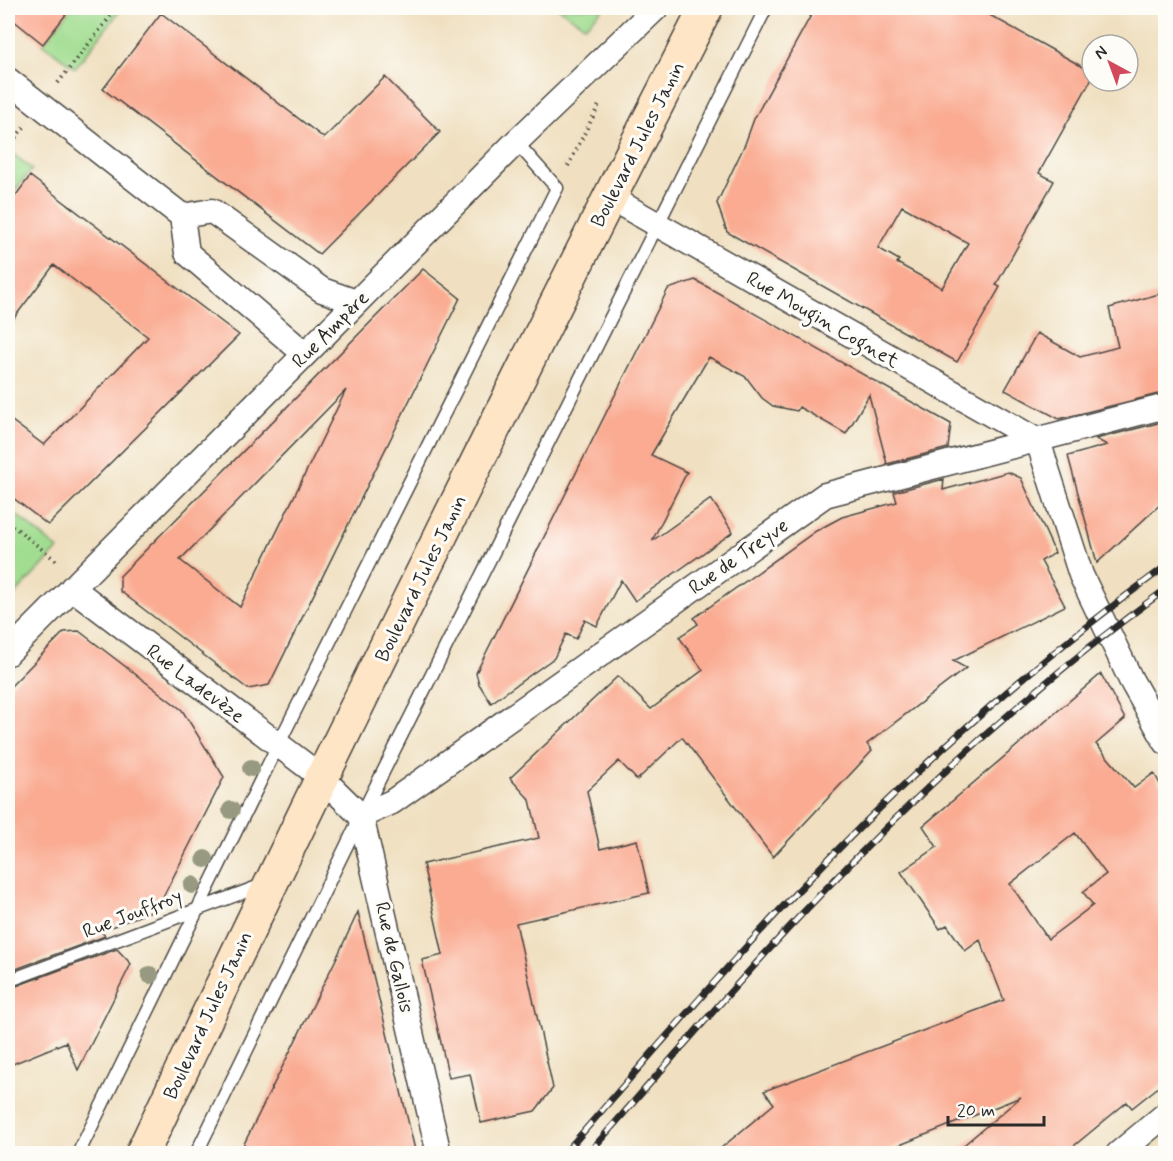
<svg xmlns="http://www.w3.org/2000/svg" width="1173" height="1161" font-family="Mynerve,sans-serif">
  <style>
    .green { fill: #a1dd91; stroke: #66845e; stroke-width: 1.5 }
    .building { fill: #faab92; fill-rule: evenodd }
    .lines { fill: none; stroke-linecap: round; stroke-linejoin: round }
    .lane-casing { stroke: #494642; stroke-width: 15 }
    .street-casing { stroke: #494642; stroke-width: 27 }
    .secondary-casing { stroke: #494642; stroke-width: 36 }
    .path { stroke: #494642; stroke-width: 4; stroke-dasharray: 1.5 4.5; stroke-linecap: butt }
    .lane { stroke: #fff; stroke-width: 12 }
    .street { stroke: #fff; stroke-width: 24 }
    .secondary { stroke: #fee5c5; stroke-width: 33 }
    .rail-casing { stroke: #2b2b2b; stroke-width: 7 }
    .rail { stroke: #fdfcf7; stroke-width: 4.5; stroke-dasharray: 14; stroke-linecap: butt }
    .tree { fill: #979a80 }
    .labels { text-anchor: middle; stroke-width: 6; stroke-linejoin: round; paint-order: stroke }
    .street-label { font-size: 20px; fill: #2b2b2b; stroke: #fdfcf7 }
  </style>
  <rect width="100%" height="100%" fill="#fdfcf7"/>
  <filter id="ink" filterUnits="userSpaceOnUse"><feTurbulence type="fractalNoise" baseFrequency=".0167" numOctaves="2"/><feDisplacementMap in="SourceGraphic" scale="12" xChannelSelector="R" yChannelSelector="G"/><feConvolveMatrix kernelMatrix="1 2 1 2 8 2 1 2 1" color-interpolation-filters="sRGB"/></filter>
  <filter id="wash" filterUnits="userSpaceOnUse"><feTurbulence type="fractalNoise" baseFrequency=".008" numOctaves="4" result="noise"/><feDisplacementMap in="SourceGraphic" scale="24" xChannelSelector="R" yChannelSelector="G"/><feGaussianBlur stdDeviation="1.35" result="paint"/><feColorMatrix in="noise" values="0 0 0 0 0 0 0 0 0 0 0 0 0 0 0 0 0 1.4 0 .05"/><feComposite in="paint" operator="in"/></filter>
  <g filter="url(#wash)">
    <rect width="100%" height="100%" fill="#f0e0c1"/>
    <path class="green" d="M71,8H122L75,68L43,44Z
      M558,8H604L585,26Z
      M8,150L32,169L8,199Z
      M8,508L58,549L8,602Z"/>
    <g id="blocks">
      <path class="building" d="M8,8H71L43,44L8,16Z
        M815,8H977L1092,72V78L1039,173L1054,181L996,285L1000,287L957,362L727,232L717,203L745,144L754,119ZM902,206L968,243L942,288L897,263L899,260L878,248Z
        M161,13L324,138L385,77L440,132L319,254L103,89Z
        M30,176L239,335L48,525L8,494V418L44,445L148,337L54,265L8,326V206Z
        M423,269L460,298L269,685L248,689L120,591V576ZM346,390L240,607L180,560Z
        M695,280L951,424L948,448L887,464L869,395L846,434L799,407L797,411L773,406L762,398L746,377L709,357L651,455L687,472L652,541L711,499L733,532L635,601L621,580L597,626L585,620L576,639L566,634L554,658L491,703L479,684L476,673L668,289Z
        M1166,292V392L1059,419L1005,390L1037,333L1080,357L1118,347L1109,308Z
        M1166,421V499L1097,563L1068,456L1107,445L1096,439Z
        M1008,472L1021,478L1055,553L1041,561L1065,606L953,661L966,668L867,744L872,751L773,857L682,737L637,780L619,761L587,791L600,849L637,840L649,893L516,923L553,1088L535,1111L481,1123L470,1074L449,1078L422,960L443,955L423,864L539,838L530,800L510,778L618,676L651,709L703,670L679,637L698,624L694,618L816,531L842,517L897,502L894,492L944,479L943,490Z
        M79,631L182,710L224,777L157,909L101,931L105,936L8,972V689L64,632Z
        M1101,674L1125,719L1096,744L1134,788L1154,773L1166,795V1081L1132,1108L1127,1102L1064,1154H953L1021,1097L877,1154H714L774,1104L764,1091L1004,1000L980,940L965,951L947,925L940,929L901,872L937,847L923,826ZM1075,833L1106,874L1083,892L1093,905L1048,939L1010,884Z
        M358,912L416,1154H239L336,959Z
        M117,949L131,964L78,1070L66,1042L8,1066V989Z"/>
    </g>
  </g>
  <g filter="url(#ink)">
    <use href="#blocks" fill-opacity="0" stroke="#494642" stroke-width="1.5"/>
    <g class="lines">
      <defs>
        <path id="lane" d="M8,981L265,884
          M78,1154L278,745L557,188L516,142
          M196,1154L361,816L766,8"/>
        <path id="street" d="M8,80L182,216L187,253L305,354
          M609,197L1038,441
          M182,216L212,211L322,290L356,302
          M1038,441L1081,575L1131,680L1166,742
          M72,588L321,777L361,816L439,1154
          M8,653L516,142L656,8
          M361,816L392,802L825,495L1166,406
          M1118,1154L1166,1114"/>
        <path id="secondary" d="M142,1154C324,768 512,387 706,8"/>
      </defs>
      <use href="#lane" class="lane-casing"/>
      <use href="#street" class="street-casing"/>
      <use href="#secondary" class="secondary-casing"/>
      <path class="path" d="M58,83L117,8
        M8,147L24,127
        M568,166L600,103
        M8,522L59,563"/>
      <use href="#lane" class="lane"/>
      <use href="#street" class="street"/>
      <use href="#secondary" class="secondary"/>
      <defs>
        <path id="rail" d="M564,1154C640,1067 714,980 793,896C907,775 1032,664 1166,566
          M588,1154C677,1053 765,949 860,854C955,758 1056,669 1166,589"/>
      </defs>
      <use href="#rail" class="rail-casing"/>
      <use href="#rail" class="rail"/>
    </g>
    <g class="tree">
      <circle cx="251" cy="768" r="9"/>
      <circle cx="231" cy="810" r="9"/>
      <circle cx="205" cy="859" r="9"/>
      <circle cx="192" cy="885" r="9"/>
      <circle cx="150" cy="975" r="9"/>
    </g>
  </g>
  <g class="labels">
    <g class="street-label">
      <text transform="translate(637 144) rotate(-63)" y="7">Boulevard Jules Janin</text>
      <text transform="translate(823 319) rotate(30)" y="7">Rue Mougin Cognet</text>
      <text transform="translate(330 329) rotate(-45)" y="7">Rue Ampère</text>
      <text transform="translate(738 556) rotate(-35)" y="7">Rue de Treyve</text>
      <text transform="translate(420 578) rotate(-64)" y="7">Boulevard Jules Janin</text>
      <text transform="translate(196 683) rotate(37)" y="7">Rue Ladevèze</text>
      <text transform="translate(132 913) rotate(-21)" y="7">Rue Jouffroy</text>
      <text transform="translate(395 957) rotate(77)" y="7">Rue de Gallois</text>
      <text transform="translate(207 1015) rotate(-65)" y="7">Boulevard Jules Janin</text>
    </g>
  </g>
  <rect width="1173" height="1161" fill="none" stroke="#fdfcf7" stroke-width="30"/>
  <g transform="translate(1110 63) rotate(319)"><circle r="28" fill="#fdfcf7" stroke="#a9a8a5" stroke-width="1.5"/>
  <path d="M0-4.5L10 22L0 15L-10 22Z" fill="#d1495b"/>
  <text y="-9" font-size="16" font-weight="bold" text-anchor="middle" fill="#2b2b2b">N</text>
  </g>
  <path d="M948 1116v9h96v-9" fill="none" stroke="#2b2b2b" stroke-width="3"/>
  <text x="957" y="1116" font-size="18" fill="#2b2b2b" stroke="#fdfcf7" stroke-width="4.5" paint-order="stroke">20 m</text>
</svg>
